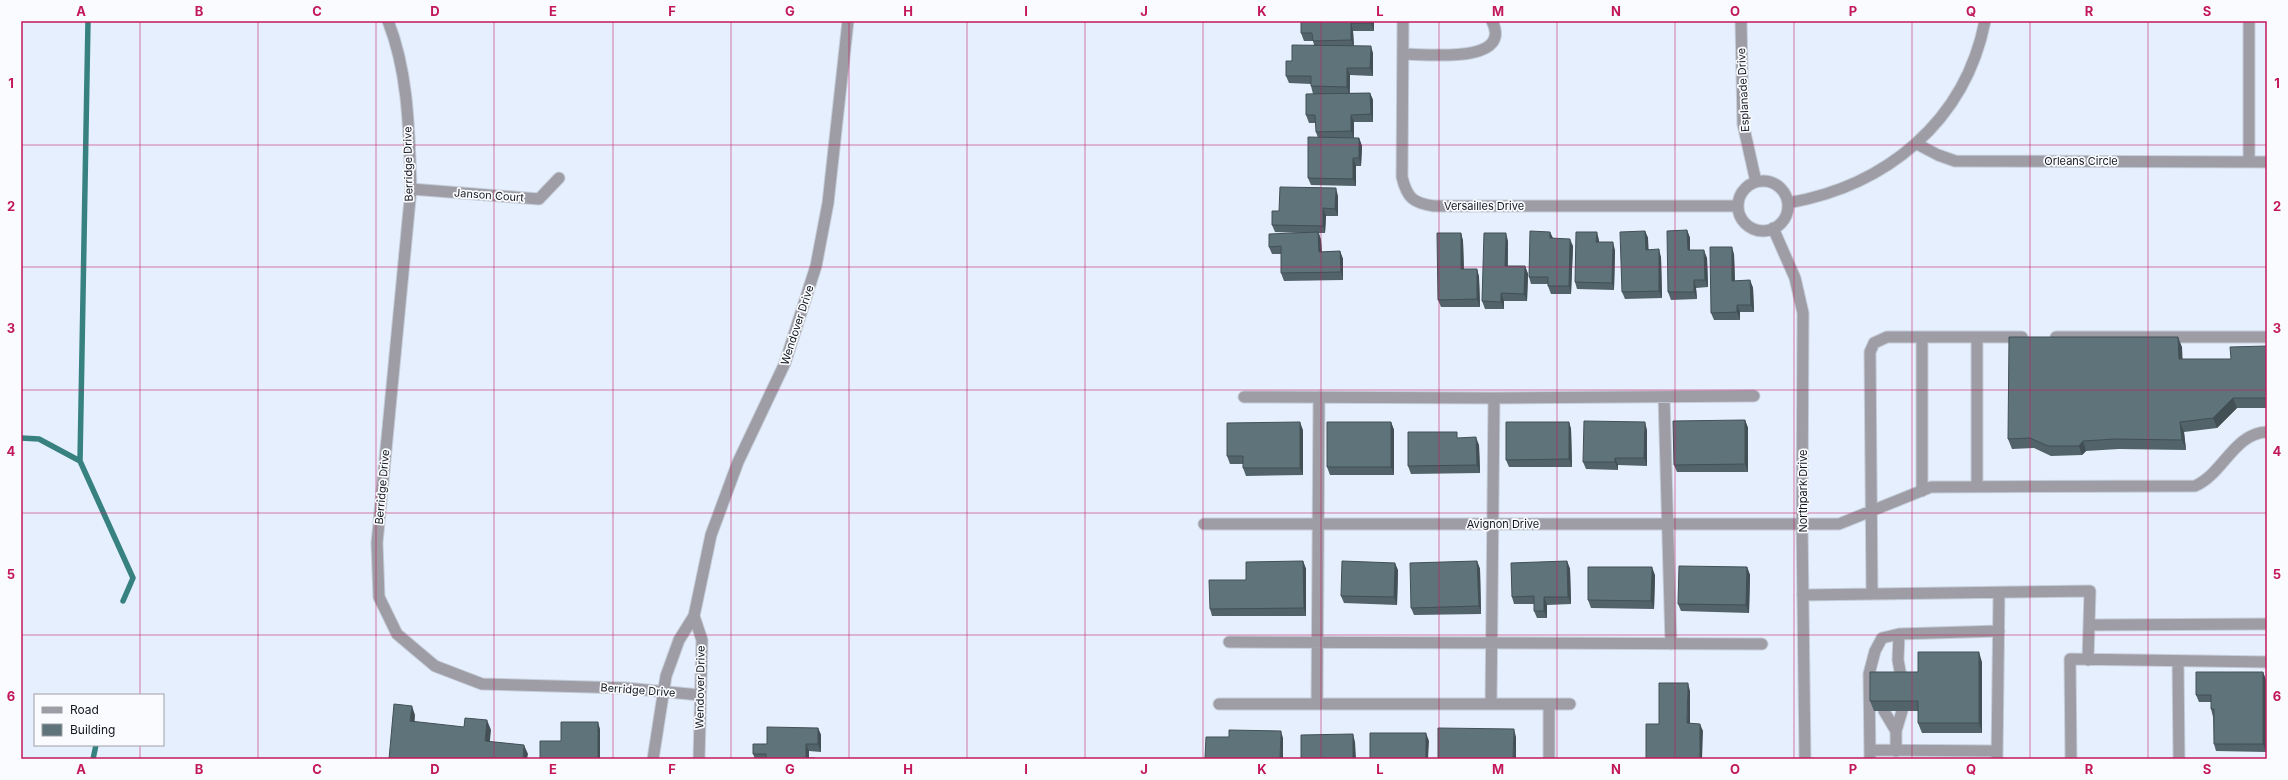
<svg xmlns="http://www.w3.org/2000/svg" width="2288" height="780" font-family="Inter,sans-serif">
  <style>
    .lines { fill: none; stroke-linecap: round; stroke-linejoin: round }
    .stream { stroke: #378281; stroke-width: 5.5 }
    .service-casing { stroke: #c4cdd9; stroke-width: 13 }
    .minor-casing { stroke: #c4cdd9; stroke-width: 13 }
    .service { stroke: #9e9ca5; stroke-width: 11 }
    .minor { stroke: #9e9ca5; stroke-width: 11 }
    .wall { fill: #52636a }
    .shaded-wall { fill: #425056 }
    .building { fill: #5f737b; stroke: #425056 }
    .grid { fill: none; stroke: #c2185b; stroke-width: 1; stroke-opacity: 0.55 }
    .labels { text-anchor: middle; stroke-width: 3.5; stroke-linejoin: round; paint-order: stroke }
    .street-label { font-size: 11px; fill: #14181e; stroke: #f9fbff }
    .neatline { fill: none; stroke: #c2185b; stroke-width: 1.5 }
    .grid-label { font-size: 13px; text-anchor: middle; font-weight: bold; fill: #c2185b }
  </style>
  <rect width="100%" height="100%" fill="#e6effd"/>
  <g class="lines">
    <path class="stream" d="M88,21L80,461L133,578L123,601
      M21,438L39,439L80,461
      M93,759L96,745"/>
    <defs>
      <path id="service" d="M1977,337V487
        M2056,337H2267
        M1244,397L1494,398L1754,396
        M1664,397L1671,644
        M1922,491V337
        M1802,524H1839L1931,487L2195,486C2223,474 2234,433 2267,432
        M1872,594L1870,352L1874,343L1887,337H2022
        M1803,595L2090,591L2089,625L2267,624
        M1899,634L1898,660L1902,682
        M1229,642L1762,644
        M2088,660L2089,625
        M2178,661L2179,759
        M1219,704H1549V759
        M1317,704L1319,397
        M1491,704L1494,398
        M1549,704H1570
        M1884,711L1896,731
        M1870,750L1997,751
        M1896,751V731L1902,711
        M1870,759L1869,674L1875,651L1882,638L1899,634L1999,631
        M1997,759L1999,593
        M2071,759L2070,659L2267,662"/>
      <path id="minor" d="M388,21C409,74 409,133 411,189L377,543L379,597L397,634L435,666L482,684L625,688L700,695
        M1403,21L1402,177C1407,198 1413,203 1434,206H1738
        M1741,21L1743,124L1756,182
        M1403,54C1424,54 1514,65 1492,21
        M1917,144L1938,155L1955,161L2267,162
        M2249,162V21
        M1738 206a25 25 0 1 1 50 0a25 25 0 1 1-50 0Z
        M411,189L539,199L559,178
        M1788,203C1886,186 1965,122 1985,21
        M1773,228L1795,278L1803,313L1802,524L1805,759
        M1204,524H1802
        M694,616L702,640L699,759
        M653,759L666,676L679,640L694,616L711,535L738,462L785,363L816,266L828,203L848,21"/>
    </defs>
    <use href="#service" class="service-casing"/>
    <use href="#minor" class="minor-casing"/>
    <use href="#service" class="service"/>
    <use href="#minor" class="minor"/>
  </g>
  <path class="wall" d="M1301,21H1374V31H1353L1354,46L1373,53V76L1350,75V93H1370L1373,100V122H1354V138H1359L1362,146L1361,166H1356V186L1311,185L1308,178L1318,138L1316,132V123H1309L1306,115L1313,94L1311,86V84L1289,83L1286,76L1292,61L1314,45L1313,41H1304L1301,33Z
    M1338,196V216H1326L1325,233H1319L1321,240L1322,252L1340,251L1343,259V280L1284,281L1281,273V254H1272L1269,247L1302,233L1275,232L1272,225L1279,211Z
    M1687,230L1690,238V250L1707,258L1708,287L1696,288L1697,299L1671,300L1668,292Z
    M1645,231L1648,238V249L1661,257L1662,298L1625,299L1622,292Z
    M1550,232L1553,238L1573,246L1571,294H1551L1548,286V284H1531L1529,277Z
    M1461,233L1463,241L1464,269H1477L1479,277L1480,307H1441L1438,300Z
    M1599,240V242L1615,250L1614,290L1577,289L1575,282Z
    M1508,241V266H1525L1528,274L1527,301H1504V309H1485L1482,301Z
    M1734,254L1735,281L1750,280L1753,288L1754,312H1740V320H1714L1711,313Z
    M2267,346V408H2237L2217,428L2184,432L2186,450L2119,449L2086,451L2082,455L2051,456L2034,448L2012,449L2008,439L2182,347V359H2231Z
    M1745,420L1748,428V472H1677L1674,465Z
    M1391,422L1394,430V475H1330L1327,467Z
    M1569,422L1571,429L1572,467H1509L1506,460Z
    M1303,430V475L1246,476L1243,468V464H1230L1227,456Z
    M1647,430V466L1618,465V470L1586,469L1583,462Z
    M1460,438L1479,445L1480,473L1411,474L1408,466Z
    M1303,561L1306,569V616H1212L1210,609L1246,580Z
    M1477,561L1480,569L1481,614L1414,615L1411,608Z
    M1567,561L1570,569L1571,604L1547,605V618H1537L1534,611V604H1514L1512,597Z
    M1747,567L1750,575L1749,613L1681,611L1678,604Z
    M1398,570L1397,605L1344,603L1341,596Z
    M1655,575L1654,609L1591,608L1588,600Z
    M1982,662V733H1922L1918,723V711H1874L1870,701L1918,672Z
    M2263,672L2266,680V752L2216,751L2214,744L2213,717L2211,709V702H2199L2196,695Z
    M818,728L821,735V752L809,751V758H815V759H755L753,754L767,744Z"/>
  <path class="shaded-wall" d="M1371,21H1374V31L1371,23Z
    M1351,23L1353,31L1354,48L1351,40Z
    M1371,46L1373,53V76L1370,68Z
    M1347,68L1350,75L1349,94L1347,87Z
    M1370,93L1373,100V122L1371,114Z
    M1351,115L1354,122V139L1351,131Z
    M1359,138L1362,146L1361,166L1359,158Z
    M1353,158L1356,166V186L1353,179Z
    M1336,188L1338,196V216L1335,209Z
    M1323,208L1326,216L1325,233L1323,226Z
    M1687,230L1690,238V258L1688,250Z
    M1645,231L1648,238L1649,257L1646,250Z
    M1318,232L1321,240L1322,259L1319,252Z
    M1550,232L1553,239L1550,238Z
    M1597,232L1599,240V250L1596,242Z
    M1461,233L1463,241L1464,277L1461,269Z
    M1506,233L1508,241L1507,273L1505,266Z
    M1570,239L1573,246L1571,294L1569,286Z
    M1613,242L1615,250L1614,290L1612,283Z
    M1732,247L1734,254L1735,288L1732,281Z
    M1659,249L1661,257L1662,298L1659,291Z
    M1704,250L1707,258L1708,287L1705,280Z
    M1340,251L1343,259V280L1341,272Z
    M1525,266L1528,274L1527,301L1524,294Z
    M1477,269L1479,277L1480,307L1477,299Z
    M1694,280L1696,288L1697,299L1694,292Z
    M1750,280L1753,288L1754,312L1751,305Z
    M1501,293L1504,301V309L1501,302Z
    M1737,305L1740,312V320L1737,312Z
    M2178,337L2182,347L2183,368L2179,359Z
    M2233,398L2237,408L2217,428L2213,418Z
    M1745,420L1748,428V472L1745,464Z
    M1300,422L1303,430V475L1300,468Z
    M1391,422L1394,430V475L1391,467Z
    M1569,422L1571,429L1572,467L1569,459Z
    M1645,422L1647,430V466L1644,458Z
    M2180,422L2184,432L2186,450L2182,440Z
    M1476,437L1479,445L1480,473L1477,465Z
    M2083,441L2086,451L2082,455L2079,446Z
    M1615,458L1618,465V470L1615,462Z
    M1303,561L1306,569V616L1304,608Z
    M1477,561L1480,569L1481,614L1479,606Z
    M1567,561L1570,569L1571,604L1568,597Z
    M1395,563L1398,570L1397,605L1394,597Z
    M1652,567L1655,575L1654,609L1651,601Z
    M1747,567L1750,575L1749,613L1746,605Z
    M1544,597L1547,605V618L1544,611Z
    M1979,652L1982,662V733L1979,723Z
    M2263,672L2266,680V752L2263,744Z
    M1688,683L1690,691V731L1687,723Z
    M412,706L415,715L414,731L410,721Z
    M487,720L491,730L489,750L485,741Z
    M598,722L600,729V759H598Z
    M1700,724L1703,731L1702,759H1700Z
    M818,728L821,735V752L818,744Z
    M1514,729L1516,737V759H1513Z
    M1281,731L1283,738V759H1280Z
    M1426,733L1429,741L1428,759H1426Z
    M1353,734L1355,742L1356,759H1353Z
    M806,744L809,751V759L806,758Z
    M524,745L528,754L527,759H523Z"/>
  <path class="building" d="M1301,21H1371V23H1351V40L1313,41L1312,33H1301Z
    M1292,45L1371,46L1370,68H1347V87L1311,86V76H1286V61H1292Z
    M1370,93L1371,114L1351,115V131L1316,132L1315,115H1306V94Z
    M1308,137L1359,138V158H1353V179L1308,178Z
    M1280,187L1336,188L1335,209L1323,208V226L1272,225V211H1279Z
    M1687,230L1688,250H1704L1705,280H1694V292H1668L1667,231Z
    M1530,231L1550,232V238L1570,239L1569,286H1548V277H1529Z
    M1645,231L1646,250L1659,249V291L1622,292L1620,232Z
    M1318,232L1319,252L1340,251L1341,272L1281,273V246L1269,247V234Z
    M1576,232H1597L1596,242H1613L1612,283L1575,282Z
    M1437,233H1461V269H1477V299L1438,300Z
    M1484,233H1506L1505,266H1525L1524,294L1501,293V302L1482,301Z
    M1710,247H1732V281L1750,280L1751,305H1737V312L1711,313Z
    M2009,337H2178L2179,359H2231L2230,347L2267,346V398H2233L2213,418L2180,422L2182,440L2115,439L2083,441L2079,446H2048L2030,438L2008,439Z
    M1745,420V464L1674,465L1673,421Z
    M1584,421L1645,422L1644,458H1615V462H1583Z
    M1300,422V468H1243V456H1227V423Z
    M1327,422H1391V467H1327Z
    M1506,422H1569V459L1506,460Z
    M1408,432H1457V438L1476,437L1477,465L1408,466Z
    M1303,561L1304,608L1210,609L1209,580H1246V562Z
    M1342,561L1395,563L1394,597L1341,596Z
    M1477,561L1479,606L1411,608L1410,563Z
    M1567,561L1568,597H1544V611H1534V596L1512,597L1511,563Z
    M1679,566L1747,567L1746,605L1678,604Z
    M1588,567H1652L1651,601L1588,600Z
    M1918,652H1979V723H1918V701H1870V672H1918Z
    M2196,672H2263V744H2214V709H2211V695H2196Z
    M1659,683H1688L1687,723L1700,724V759H1646V724H1659Z
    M394,704L412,706L410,721L464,727L465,718L487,720L485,741L524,745L523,759H389Z
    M561,722H598V759H540V741H561Z
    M767,727L818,728V744H806V758H815V759H766V754H753V744H767Z
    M1438,728L1514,729L1513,759H1438Z
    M1229,730L1281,731L1280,759H1205L1206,737H1229Z
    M1370,733H1426V759H1370Z
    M1353,734V759H1301V735Z"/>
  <path class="grid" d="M140,21V695M258,21V759M376,21V759M494,21V759M613,21V759M731,21V759M849,21V759M967,21V759M1085,21V759M1203,21V759M1321,21V759M1439,21V759M1557,21V759M1675,21V759M1794,21V759M1912,21V759M2030,21V759M2148,21V759M21,145H2267M21,267H2267M21,390H2267M21,513H2267M21,635H2267M140,745V759"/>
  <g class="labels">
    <g class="street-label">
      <text transform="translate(1743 90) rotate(-93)" y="4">Esplanade Drive</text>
      <text x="2081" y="165">Orleans Circle</text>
      <text transform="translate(408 164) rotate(-91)" y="4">Berridge Drive</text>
      <text transform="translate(489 195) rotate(4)" y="4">Janson Court</text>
      <text x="1484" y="210">Versailles Drive</text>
      <text transform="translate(797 325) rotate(-72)" y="4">Wendover Drive</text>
      <text transform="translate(382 487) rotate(-85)" y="4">Berridge Drive</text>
      <text transform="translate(1803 491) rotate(-90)" y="4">Northpark Drive</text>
      <text x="1503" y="528">Avignon Drive</text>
      <text transform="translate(700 687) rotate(-89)" y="4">Wendover Drive</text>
      <text transform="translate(638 690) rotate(4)" y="4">Berridge Drive</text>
    </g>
  </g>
  <rect width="2288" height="780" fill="none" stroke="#f9fbff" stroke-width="44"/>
  <rect x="34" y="694" width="130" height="52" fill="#f9fbff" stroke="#9da0a5"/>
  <rect x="42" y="707" width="20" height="6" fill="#9e9ca5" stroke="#9da0a5"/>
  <text x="70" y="714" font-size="12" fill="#14181e">Road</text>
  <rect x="42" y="724" width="20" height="12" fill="#5f737b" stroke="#9da0a5"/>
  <text x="70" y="734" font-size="12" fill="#14181e">Building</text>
  <rect x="22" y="22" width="2244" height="736" class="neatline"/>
  <g class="grid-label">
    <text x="81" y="16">A</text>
    <text x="199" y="16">B</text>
    <text x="317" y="16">C</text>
    <text x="435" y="16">D</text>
    <text x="553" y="16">E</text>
    <text x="672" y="16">F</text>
    <text x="790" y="16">G</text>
    <text x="908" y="16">H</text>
    <text x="1026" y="16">I</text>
    <text x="1144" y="16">J</text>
    <text x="1262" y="16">K</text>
    <text x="1380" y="16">L</text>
    <text x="1498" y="16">M</text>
    <text x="1616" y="16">N</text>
    <text x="1735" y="16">O</text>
    <text x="1853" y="16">P</text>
    <text x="1971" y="16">Q</text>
    <text x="2089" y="16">R</text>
    <text x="2207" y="16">S</text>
    <text x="11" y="88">1</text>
    <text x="2277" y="88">1</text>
    <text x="11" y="211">2</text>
    <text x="2277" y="211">2</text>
    <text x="11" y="333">3</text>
    <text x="2277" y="333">3</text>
    <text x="11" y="456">4</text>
    <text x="2277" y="456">4</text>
    <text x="11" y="579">5</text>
    <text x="2277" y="579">5</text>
    <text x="11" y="701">6</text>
    <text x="2277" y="701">6</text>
    <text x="81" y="774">A</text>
    <text x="199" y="774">B</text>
    <text x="317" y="774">C</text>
    <text x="435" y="774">D</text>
    <text x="553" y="774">E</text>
    <text x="672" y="774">F</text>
    <text x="790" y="774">G</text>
    <text x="908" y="774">H</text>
    <text x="1026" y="774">I</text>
    <text x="1144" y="774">J</text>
    <text x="1262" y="774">K</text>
    <text x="1380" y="774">L</text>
    <text x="1498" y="774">M</text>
    <text x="1616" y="774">N</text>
    <text x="1735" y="774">O</text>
    <text x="1853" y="774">P</text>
    <text x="1971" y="774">Q</text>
    <text x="2089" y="774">R</text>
    <text x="2207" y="774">S</text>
  </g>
</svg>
